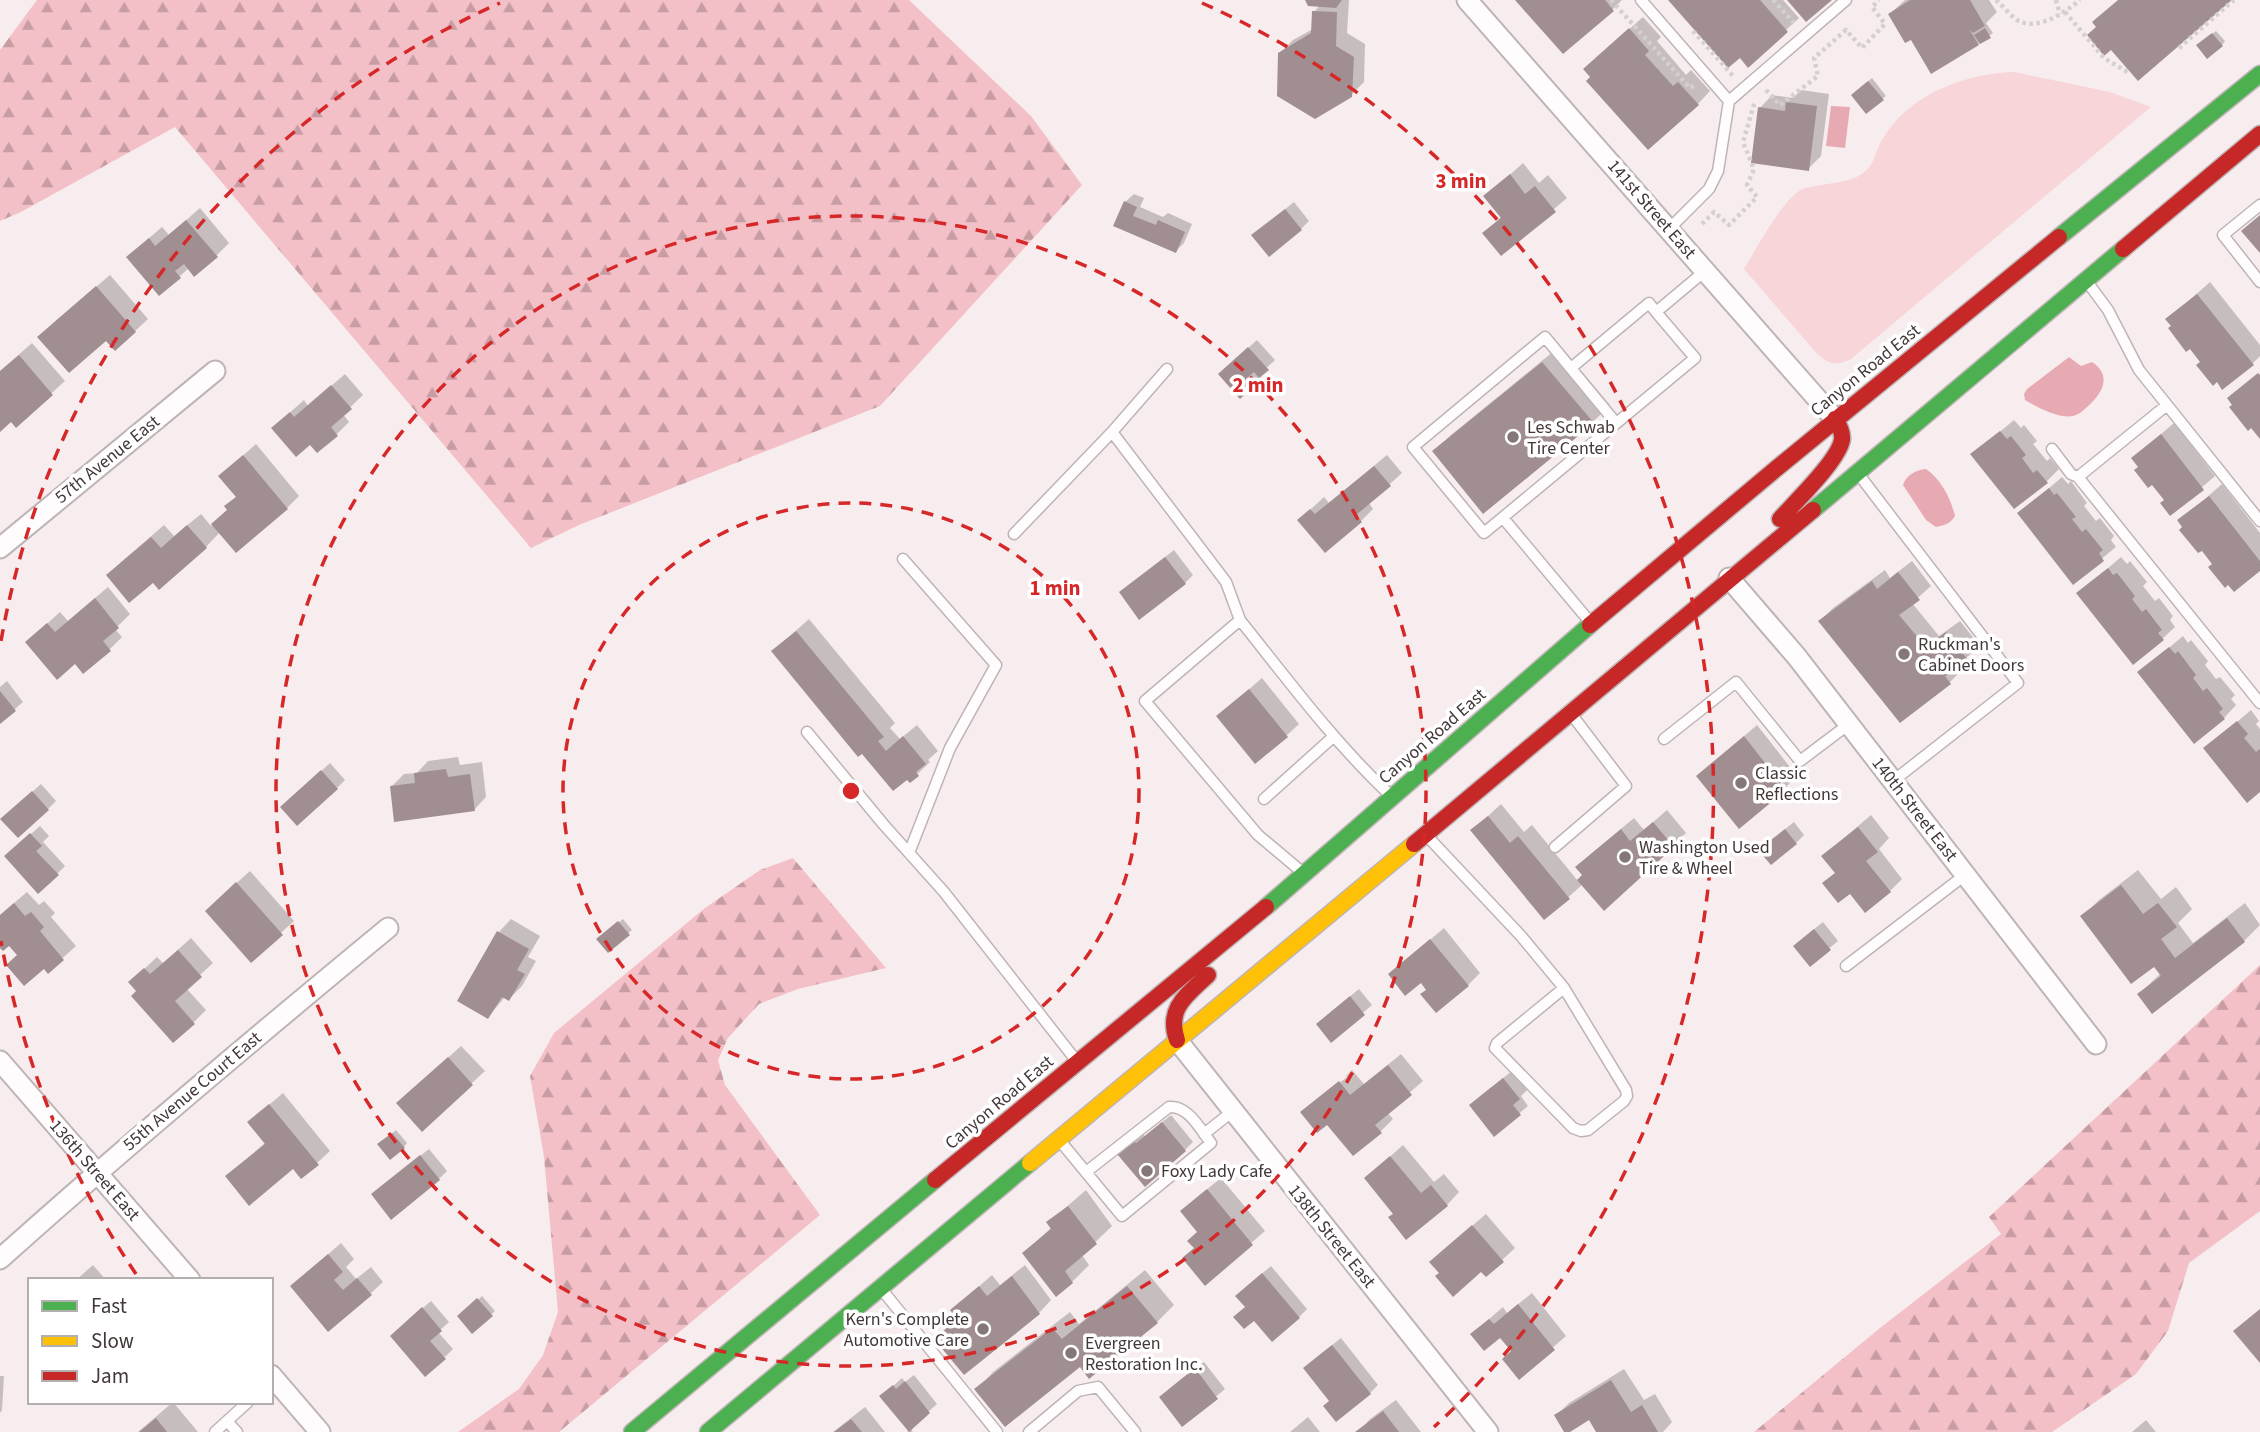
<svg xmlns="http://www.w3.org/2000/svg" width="2260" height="1432" font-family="'Source Sans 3',sans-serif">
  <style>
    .green { fill: #f7d5d9 }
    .forest { fill: url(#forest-firs) }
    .water { fill: #e8aab2 }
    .shadow { fill: #0003 }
    .building { fill: #a18e91 }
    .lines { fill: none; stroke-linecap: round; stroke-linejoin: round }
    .lane-casing { stroke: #bfb4b5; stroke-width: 13 }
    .street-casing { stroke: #bfb4b5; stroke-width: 23 }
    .fast-casing { stroke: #bfb4b5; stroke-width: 19 }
    .slow-casing { stroke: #bfb4b5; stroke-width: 19 }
    .jam-casing { stroke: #bfb4b5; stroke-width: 19 }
    .path { stroke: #d4d0d0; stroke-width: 4.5; stroke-dasharray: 3.5 3.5; stroke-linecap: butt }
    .lane { stroke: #fefcfc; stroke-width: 10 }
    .street { stroke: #fefcfc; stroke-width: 19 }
    .fast { stroke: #4caf50; stroke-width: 16 }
    .slow { stroke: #ffc107; stroke-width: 16 }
    .jam { stroke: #c62828; stroke-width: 16 }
    .ring { fill: none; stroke: #d62828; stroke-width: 3.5; stroke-dasharray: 12 9 }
    .poi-dot { fill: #837778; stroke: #fff; stroke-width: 2.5 }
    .labels { text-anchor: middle; stroke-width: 7; stroke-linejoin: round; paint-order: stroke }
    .street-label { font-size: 18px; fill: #443738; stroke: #fff }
    .poi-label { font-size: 18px; fill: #443738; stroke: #fff; text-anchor: start }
    .centre { fill: #d62828; stroke: #fff; stroke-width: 3.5 }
    .ring-label { font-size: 21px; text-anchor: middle; font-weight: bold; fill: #d62828; stroke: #fff; stroke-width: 7; stroke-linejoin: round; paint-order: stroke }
  </style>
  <defs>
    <pattern id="forest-firs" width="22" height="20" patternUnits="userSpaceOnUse" patternTransform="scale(1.75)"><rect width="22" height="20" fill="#f4c0c8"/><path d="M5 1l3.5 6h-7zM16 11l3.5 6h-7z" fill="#c79da3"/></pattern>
  </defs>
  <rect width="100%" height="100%" fill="#f8edee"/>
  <path class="green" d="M2014,72L2110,92L2151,107L1851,359C1836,366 1831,365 1818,355L1744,269C1755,251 1785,195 1803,189C1819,184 1848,183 1860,175C1874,168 1875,152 1882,140C1909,94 1963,74 2014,72Z"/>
  <path class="forest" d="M37,0H909L1031,116L1082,185L880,406L579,525L531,548L175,127L21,212L0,221V50Z
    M793,858L886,968L798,989L759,1004L728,1038L718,1060L725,1085L820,1215L559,1432H458L519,1389L543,1355L558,1312L544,1157L530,1076L554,1033L705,908L760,870Z
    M2260,965V1211L2189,1263L2168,1331L2136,1374L2052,1432H1754L1880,1328L2001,1234L1989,1217Z"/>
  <path class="water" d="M1831,106L1850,107L1845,148L1826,146Z
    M2069,357L2081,366L2092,362C2113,376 2102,394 2087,407C2083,411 2078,415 2073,416C2059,419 2037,407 2025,400L2024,394L2027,389Z
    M1926,469C1941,479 1951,499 1955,516C1950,524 1945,525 1936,527L1926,520L1903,485C1906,475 1916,470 1926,469Z"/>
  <path class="shadow" d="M1307,0H1349L1347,33L1365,44L1364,82L1351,95L1280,53L1293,40L1313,29L1314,12L1320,5Z
    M1518,0H1622L1613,9Z
    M1671,0H1783L1799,18L1748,65L1740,56Z
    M1905,0H1989L1997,12L1986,23L1993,33L1978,44L1911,38L1890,14Z
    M1643,17L1661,37L1657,41L1686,75L1691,70L1710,91L1698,104L1598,57Z
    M2216,31L2225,41L2222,45L2202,42Z
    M1872,78L1886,96L1882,99L1856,91Z
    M1801,90L1829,94L1821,156L1808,169L1760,108L1772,95L1793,98Z
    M1523,163L1539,183L1548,175L1567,198L1501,254L1484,233L1502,216L1486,196Z
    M1134,194L1144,198L1140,207L1163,217L1168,213L1192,224L1184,243L1176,251L1116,225L1125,202Z
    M1294,202L1309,221L1301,229L1262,228Z
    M200,208L229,243L216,256L189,268L160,294L141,245L162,227L169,235Z
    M110,275L148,319L135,331L115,349L106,339L52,324Z
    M2210,282L2260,345V356L2252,364L2202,361L2168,319Z
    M1257,340L1275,360L1260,374L1262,376L1254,384L1228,366Z
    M32,343L65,381L16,425L11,420L0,429V371Z
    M1560,346L1610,405L1593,422L1434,452L1451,435Z
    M345,374L363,395L343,414L349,422L337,434L310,442L286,416L304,400L308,406Z
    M2014,420L2021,428L2024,425L2037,441L2033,444L2047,461L2050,458L2059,469L2046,482L1973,454Z
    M2174,423L2215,476L2171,514L2166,500L2133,458Z
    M256,444L299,496L287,508L220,532L206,547L153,580L120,563L164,525L174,536L201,514L211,526L228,509L226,506L237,496L220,476Z
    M1387,455L1402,473L1369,503L1373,509L1361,521L1299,520L1324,497L1329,503Z
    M2062,477L2068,484L2071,481L2087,503L2084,506L2096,521L2100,518L2114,536L2111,540L2116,547L2073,582L2020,513Z
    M2222,484L2260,533V569L2214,563L2180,521Z
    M1174,550L1193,575L1185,583L1121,592Z
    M2121,557L2127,564L2130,561L2147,582L2143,586L2155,601L2159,598L2173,616L2170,620L2175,627L2162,639L2079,593Z
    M1912,561L1931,586L1912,603L1939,636L1960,621L1980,646L1959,664L1962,670L1949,683L1820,621L1833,608L1885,570L1890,578Z
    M108,587L130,614L115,629L122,637L110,649L27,642L60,612L68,621Z
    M809,619L895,723L890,728L900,739L917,725L938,751L928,760L930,762L910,781L773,651Z
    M2183,636L2188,643L2191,640L2208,661L2205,665L2216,679L2220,677L2235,695L2231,699L2236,705L2224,718L2140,672Z
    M1262,678L1299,724L1286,736L1218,716Z
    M7,681L23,702L0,722V687Z
    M2251,710L2259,721L2256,724L2260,729V790L2206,748Z
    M1757,725L1797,776L1784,789L1698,776Z
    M458,757L460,765L482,762L486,797L474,810L391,787L404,774L417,773L428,761Z
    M330,763L345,780L337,788L291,799Z
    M41,784L56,801L48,809L11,811Z
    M1501,804L1524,832L1532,825L1578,881L1584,875L1590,855L1634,818L1644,830L1667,810L1686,833L1604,908L1583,884L1545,918L1473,830Z
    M1871,815L1889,838L1879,849L1902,879L1890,891H1850L1825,883L1836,872L1823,856Z
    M1794,822L1804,835L1796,843L1769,842Z
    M40,826L49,836L43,842L65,866L57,874L15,848Z
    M2138,870L2161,899L2176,887L2192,909L2178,923L2193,943L2245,903L2260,925L2244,941L2139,994L2161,973L2155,964L2082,917L2099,900Z
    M250,871L294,921L251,960L220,898Z
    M27,892L39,905L44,901L55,913L51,917L76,946L48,971L44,967L18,954L9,943L0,945V915Z
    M511,919L540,936L528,957L536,961L522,986L509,999L505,997L488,1017L499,932Z
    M623,919L632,930L608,950L602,935Z
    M1823,922L1838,941L1810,964L1803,938Z
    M1444,928L1480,973L1468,985L1428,989L1421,981L1390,974Z
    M191,938L213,963L186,988L206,1010L193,1023L138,991L143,970L157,957L163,963Z
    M1359,989L1372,1005L1331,1040L1326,1016Z
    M461,1046L485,1071L422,1129L411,1091Z
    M1401,1054L1423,1081L1387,1112L1393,1119L1380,1132L1313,1104L1347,1077L1346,1076L1352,1070L1364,1084Z
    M1512,1071L1527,1090L1521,1096L1528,1106L1494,1134L1479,1097Z
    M283,1093L330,1151L302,1177L294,1167L227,1176L266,1142L249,1122Z
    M1171,1115L1193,1142L1185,1150L1128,1146L1142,1134L1145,1136Z
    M396,1130L407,1143L404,1147L383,1141Z
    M1403,1145L1434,1182L1444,1174L1459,1192L1447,1205L1395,1213L1366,1178Z
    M429,1149L447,1171L439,1179L382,1186Z
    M1221,1178L1265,1231L1205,1283L1195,1247L1199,1231L1195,1199Z
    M1086,1190L1112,1226L1082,1255L1089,1265L1072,1282L1024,1253L1052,1227L1048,1223Z
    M1486,1214L1515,1248L1486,1275L1481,1269L1441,1273L1444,1250Z
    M341,1243L354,1259L346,1267L356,1279L371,1267L383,1282L370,1294L292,1286Z
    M93,1265L106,1280H76Z
    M1025,1265L1051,1300L1039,1313L959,1318L952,1310L992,1275L1000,1285Z
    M1271,1266L1307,1309L1299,1317L1246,1307L1245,1288Z
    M1145,1270L1174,1305L1157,1322L1090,1377L1080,1364L977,1389L993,1372L1070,1312L1079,1324Z
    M1532,1293L1566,1336L1519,1377L1513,1350L1501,1335L1472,1334L1503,1307L1507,1313Z
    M482,1296L495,1311L473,1331L459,1317Z
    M431,1301L449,1322L438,1332L453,1349L445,1357L400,1328Z
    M1341,1338L1378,1385L1370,1393L1331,1400L1313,1360Z
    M1204,1362L1225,1389L1182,1425L1169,1389Z
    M1624,1369L1644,1400L1655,1394L1672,1422L1663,1432H1598L1589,1418L1566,1432L1556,1416L1569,1403Z
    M914,1375L937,1404L910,1428L913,1432H907L910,1430L882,1396L902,1378L905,1382Z
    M0,1376H4L2,1410L0,1413Z
    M1396,1400L1421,1432H1358L1370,1419Z
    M173,1402L198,1432H138Z
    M865,1407L885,1432H833Z
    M1308,1417L1320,1432H1290Z
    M2146,1420L2156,1432H2132Z"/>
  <path class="building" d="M1305,0H1342L1336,8L1308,6Z
    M1515,0H1605L1614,11L1563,54Z
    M1668,0H1760L1788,32L1748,68L1740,58L1728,68Z
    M1787,0H1832L1806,22Z
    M1910,0H1970L1985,26L1973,33L1969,29L1979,45L1931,74L1911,40L1905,43L1888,14Z
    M2118,0H2232L2138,81L2111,50L2104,56L2087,35L2096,27L2092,22Z
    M1312,11L1337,12L1336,46L1354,57L1352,97L1315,119L1277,96L1278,53L1311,33Z
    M1629,28L1649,51L1645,55L1673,86L1678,82L1699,105L1648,150L1586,81L1590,77L1583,69Z
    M1985,28L1991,38L1980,44L1974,35Z
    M2212,33L2223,46L2207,59L2196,45Z
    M1868,81L1884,100L1866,114L1851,95Z
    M1786,102L1817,106L1809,171L1751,163L1758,107L1785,111Z
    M1510,174L1525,194L1535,186L1556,212L1501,256L1482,233L1501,218L1483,196Z
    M1124,201L1137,207L1133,216L1156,225L1158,220L1185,232L1176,253L1113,226Z
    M1285,209L1302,230L1269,257L1251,235Z
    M2260,215V253L2241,231Z
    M186,220L218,257L194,277L184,264L175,271L181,278L159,296L126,257L149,238L155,246Z
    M96,286L136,332L115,351L106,341L69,373L37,337Z
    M2197,294L2254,365L2222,390L2217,382L2213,386L2196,365L2200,362L2190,349L2186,352L2168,328L2171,326L2165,319Z
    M1248,347L1269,370L1259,378L1254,372L1248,377L1255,385L1240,399L1218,374Z
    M19,355L53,395L16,428L11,422L0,432V371Z
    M1542,362L1594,423L1483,514L1432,451Z
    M2258,373L2260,375V439L2251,428L2248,431L2229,407L2232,405L2227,398Z
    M331,385L352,409L331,427L338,436L317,453L310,445L296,457L271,428L290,412L294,417Z
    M2000,431L2007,439L2011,436L2026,455L2022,458L2033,473L2037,470L2048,483L2014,509L1970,454Z
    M2161,434L2204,490L2170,516L2160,503L2164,500L2152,485L2148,488L2134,470L2138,467L2131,458Z
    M243,455L288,509L236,553L211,524L227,510L224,506L236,497L218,476Z
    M1374,466L1391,486L1356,515L1362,522L1325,553L1297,520L1310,509L1315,514Z
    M2049,488L2054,495L2057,493L2076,517L2072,519L2082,532L2086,529L2103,550L2099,553L2104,561L2073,585L2017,513Z
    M2209,496L2260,561V571L2234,592L2228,585L2225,588L2208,567L2212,564L2202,551L2198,553L2179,530L2182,527L2177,520Z
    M187,525L207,548L159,590L153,583L129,603L106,575L151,537L161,548Z
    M1165,557L1186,584L1139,620L1119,592Z
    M2108,568L2113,575L2117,573L2135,596L2132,599L2142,612L2146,609L2162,630L2158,633L2164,640L2133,665L2076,593Z
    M1898,572L1920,600L1899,615L1926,647L1946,632L1968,660L1945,676L1951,684L1900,723L1818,621L1872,581L1877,589Z
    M95,598L119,628L103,641L111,651L83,674L75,664L57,680L25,642L47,623L55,632Z
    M796,631L884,737L878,741L886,751L903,736L926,764L916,772L919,776L910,783L907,780L893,791L862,754L858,757L771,651Z
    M2169,647L2175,654L2178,651L2196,675L2193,678L2203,691L2207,688L2223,709L2219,712L2225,719L2194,744L2137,672Z
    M1249,689L1288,737L1255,764L1216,716Z
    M0,691L16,711L0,724Z
    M2237,721L2248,734L2244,738L2256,752L2260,749V792L2247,803L2203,748Z
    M1744,736L1786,790L1739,829L1696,776Z
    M446,769L448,777L470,774L475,811L394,822L390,786L415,783L414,773Z
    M321,770L338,789L297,826L280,807Z
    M32,791L49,810L18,838L0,819Z
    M1488,816L1510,843L1518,836L1570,899L1544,920L1470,830Z
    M1653,822L1674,847L1604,911L1577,880L1582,875L1575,867L1621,829L1630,841Z
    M1858,827L1878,852L1866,861L1891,892L1865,913L1850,894L1838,903L1822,883L1835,873L1821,856Z
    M1785,829L1797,844L1771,865L1758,850Z
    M30,833L42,846L36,851L59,875L38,894L4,856Z
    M236,882L283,935L251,963L205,911Z
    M2121,885L2143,914L2158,903L2177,927L2161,939L2175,958L2227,918L2245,942L2152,1014L2137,994L2161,976L2154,967L2131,984L2080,916Z
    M14,903L25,916L31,912L44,927L40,931L64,960L48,974L44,969L24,986L6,965L17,955L9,946L3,951L0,948V915Z
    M618,921L630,935L608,953L596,939Z
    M1814,929L1831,950L1810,967L1793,946Z
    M497,931L529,949L517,970L525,974L509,1001L502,997L488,1019L457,1001Z
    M1430,939L1469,986L1436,1013L1420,994L1426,990L1421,983L1405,996L1388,974Z
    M178,950L202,977L175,1001L195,1024L173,1043L131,996L136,991L128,982L144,968L150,974Z
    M1350,996L1365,1015L1331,1043L1316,1024Z
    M448,1057L473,1085L422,1132L396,1103Z
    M1388,1065L1412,1095L1375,1125L1382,1133L1353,1156L1327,1125L1317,1133L1300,1112L1339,1081L1350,1095Z
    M1503,1078L1520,1099L1513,1105L1521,1115L1494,1137L1469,1105Z
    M269,1104L319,1165L301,1179L293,1169L249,1206L225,1176L265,1144L247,1122Z
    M1162,1122L1186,1151L1145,1187L1117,1154L1133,1141L1136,1143Z
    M392,1133L405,1148L390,1160L377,1144Z
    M420,1155L440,1180L391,1220L371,1194Z
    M1390,1156L1421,1193L1431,1185L1448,1206L1406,1240L1388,1217L1393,1214L1364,1178Z
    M1207,1189L1253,1245L1205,1286L1182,1258L1194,1248L1187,1241L1197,1232L1180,1211Z
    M1068,1206L1097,1244L1065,1271L1073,1283L1056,1297L1022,1253L1051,1229L1046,1222Z
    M1472,1225L1504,1262L1486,1277L1481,1272L1453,1297L1435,1276L1439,1273L1429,1262Z
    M328,1254L343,1272L334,1280L343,1290L357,1278L372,1295L328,1332L290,1286Z
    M1262,1273L1300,1318L1272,1342L1254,1321L1244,1329L1233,1317L1245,1307L1235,1296Z
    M1012,1276L1040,1314L964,1375L934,1339L957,1319L950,1310L979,1286L987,1296Z
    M1127,1286L1158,1323L1089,1379L1080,1367L1005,1427L974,1389L1052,1328L1062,1339Z
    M477,1298L493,1316L472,1334L457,1316Z
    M1518,1304L1555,1350L1519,1380L1502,1359L1511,1351L1500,1338L1484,1351L1470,1334L1489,1319L1494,1324Z
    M422,1307L442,1331L430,1341L446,1359L425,1377L390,1336Z
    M2260,1309V1363L2233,1331Z
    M1332,1345L1371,1394L1336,1422L1323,1406L1329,1401L1303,1368Z
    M1195,1368L1218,1399L1182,1427L1159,1397Z
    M1611,1380L1631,1412L1642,1405L1658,1432H1596L1589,1420L1570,1432H1564L1554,1415Z
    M905,1381L930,1413L909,1432L879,1396L893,1385L896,1389Z
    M1383,1411L1399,1432H1355Z
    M156,1418L167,1432H139Z
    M851,1419L862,1432H834Z"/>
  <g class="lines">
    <defs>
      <path id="lane" d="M1641,0L1729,101
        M2260,205L2223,235L2260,282
        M1669,229L1709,189L1718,171L1729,101L1846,0
        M2088,283L2108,310L2139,370L2260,521
        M1571,368L1649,303L1656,312
        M2167,405L2078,477L2260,703
        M1616,423L1545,337L1413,447L1484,533L1695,358L1656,312L1705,271
        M1112,432L1167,369
        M2052,449L2071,474L2078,477
        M1860,476L2018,683L1893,781
        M1503,518L1590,622
        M1014,534L1112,432L1226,582L1240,620
        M903,559L996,665L950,748L909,853
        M807,732L884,825L944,892L1075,1059
        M1664,739L1736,682L1800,761L1849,724
        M1264,799L1333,737
        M1427,836L1521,936L1564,988L1626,1090L1627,1096L1624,1101L1588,1130L1581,1131L1573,1128L1495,1048L1497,1043L1564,988
        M1555,847L1626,786L1572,715
        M1302,872L1258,835L1145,701L1240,620C1288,680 1333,741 1388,793
        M1846,966L1965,875
        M1204,1134L1233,1111
        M1061,1142L1122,1216L1211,1143C1200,1129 1188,1105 1169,1107L1086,1172
        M883,1291L997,1432
        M215,1432L227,1421
        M237,1432L227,1421L248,1402
        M1029,1432L1078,1391L1098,1387L1135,1432"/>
      <path id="street" d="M1467,0L1835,419
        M0,548L215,371
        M1729,578L1797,657L2096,1044
        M1177,1040L1488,1432
        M0,1061L190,1280
        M0,1259C127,1145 257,1036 388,928
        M271,1375L320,1432"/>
      <path id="fast" d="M2059,237L2260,74
        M1813,510L2123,249
        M1266,907L1590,625
        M632,1432L935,1180
        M708,1432L1030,1163"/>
      <path id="slow" d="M1030,1163L1414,844"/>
      <path id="jam" d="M2123,249L2260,134
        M1780,519C1795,502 1838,461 1842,440C1843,432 1839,425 1835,419
        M1590,625L1777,468L2059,237
        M1414,844L1813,510
        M1177,1040C1166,1008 1187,995 1208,975
        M935,1180L1266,907"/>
    </defs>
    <use href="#lane" class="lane-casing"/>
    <use href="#street" class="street-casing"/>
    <use href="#fast" class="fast-casing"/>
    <use href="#slow" class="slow-casing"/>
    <use href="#jam" class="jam-casing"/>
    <path class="path" d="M1611,0L1690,88L1695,85
      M1773,0L1794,23
      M1996,0C2003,6 2010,15 2017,20C2038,32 2065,12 2080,0
      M2056,0L2060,14
      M2065,12L2104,58L2129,73
      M1693,31L1734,77
      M2179,48L2234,0
      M1766,90L1780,105L1818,76L1814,58L1846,30L1862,48L1885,24L1872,7L1879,0
      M1702,224L1714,212L1729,225L1757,197L1747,185L1754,169L1743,142L1755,101"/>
    <use href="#lane" class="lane"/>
    <use href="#street" class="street"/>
    <use href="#fast" class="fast"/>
    <use href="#slow" class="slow"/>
    <use href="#jam" class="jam"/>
  </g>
  <g class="ring">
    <circle cx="851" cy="791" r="288"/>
    <circle cx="851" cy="791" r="575"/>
    <path d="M136 1274A863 863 0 0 1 1 941M1 641A863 863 0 0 1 500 3M1202 3A863 863 0 0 1 1434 1427"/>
  </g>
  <g class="poi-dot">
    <circle cx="1513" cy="437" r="7"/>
    <circle cx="1904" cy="654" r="7"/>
    <circle cx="1741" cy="783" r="7"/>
    <circle cx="1625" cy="857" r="7"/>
    <circle cx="1147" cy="1171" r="7"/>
    <circle cx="983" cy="1329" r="7"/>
    <circle cx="1071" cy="1353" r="7"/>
  </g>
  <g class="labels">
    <g class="street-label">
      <text transform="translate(1652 209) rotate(49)" y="6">141st Street East</text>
      <text transform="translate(1865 370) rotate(-39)" y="6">Canyon Road East</text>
      <text transform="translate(107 459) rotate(-39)" y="6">57th Avenue East</text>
      <text transform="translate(1432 736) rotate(-41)" y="6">Canyon Road East</text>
      <text transform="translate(1915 809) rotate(52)" y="6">140th Street East</text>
      <text transform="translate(192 1091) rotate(-40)" y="6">55th Avenue Court East</text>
      <text transform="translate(999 1102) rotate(-40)" y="6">Canyon Road East</text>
      <text transform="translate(95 1170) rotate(49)" y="6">136th Street East</text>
      <text transform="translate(1332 1236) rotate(51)" y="6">138th Street East</text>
    </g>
    <g class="poi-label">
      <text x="1527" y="433">Les Schwab<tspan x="1527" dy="21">Tire Center</tspan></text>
      <text x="1918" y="650">Ruckman's<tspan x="1918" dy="21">Cabinet Doors</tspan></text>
      <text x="1755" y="779">Classic<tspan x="1755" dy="21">Reflections</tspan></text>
      <text x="1639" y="853">Washington Used<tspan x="1639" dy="21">Tire &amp; Wheel</tspan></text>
      <text x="1161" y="1177">Foxy Lady Cafe</text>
      <text x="969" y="1325" text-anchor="end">Kern's Complete<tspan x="969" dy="21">Automotive Care</tspan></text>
      <text x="1085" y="1349">Evergreen<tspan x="1085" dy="21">Restoration Inc.</tspan></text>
    </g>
  </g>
  <circle cx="851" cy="791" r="10" class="centre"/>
  <g class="ring-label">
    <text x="1461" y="188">3 min</text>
    <text x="1258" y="392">2 min</text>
    <text x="1055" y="595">1 min</text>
  </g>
  <rect x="28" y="1278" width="245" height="126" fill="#ffffff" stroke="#b4afaf" stroke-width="2"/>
  <rect x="42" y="1301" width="35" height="10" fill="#4caf50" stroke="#b4afaf" stroke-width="2"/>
  <text x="91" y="1313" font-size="21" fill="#443738">Fast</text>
  <rect x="42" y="1336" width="35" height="10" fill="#ffc107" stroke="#b4afaf" stroke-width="2"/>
  <text x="91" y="1348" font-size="21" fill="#443738">Slow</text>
  <rect x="42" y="1371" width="35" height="10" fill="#c62828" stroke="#b4afaf" stroke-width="2"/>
  <text x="91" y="1383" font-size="21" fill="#443738">Jam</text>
</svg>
